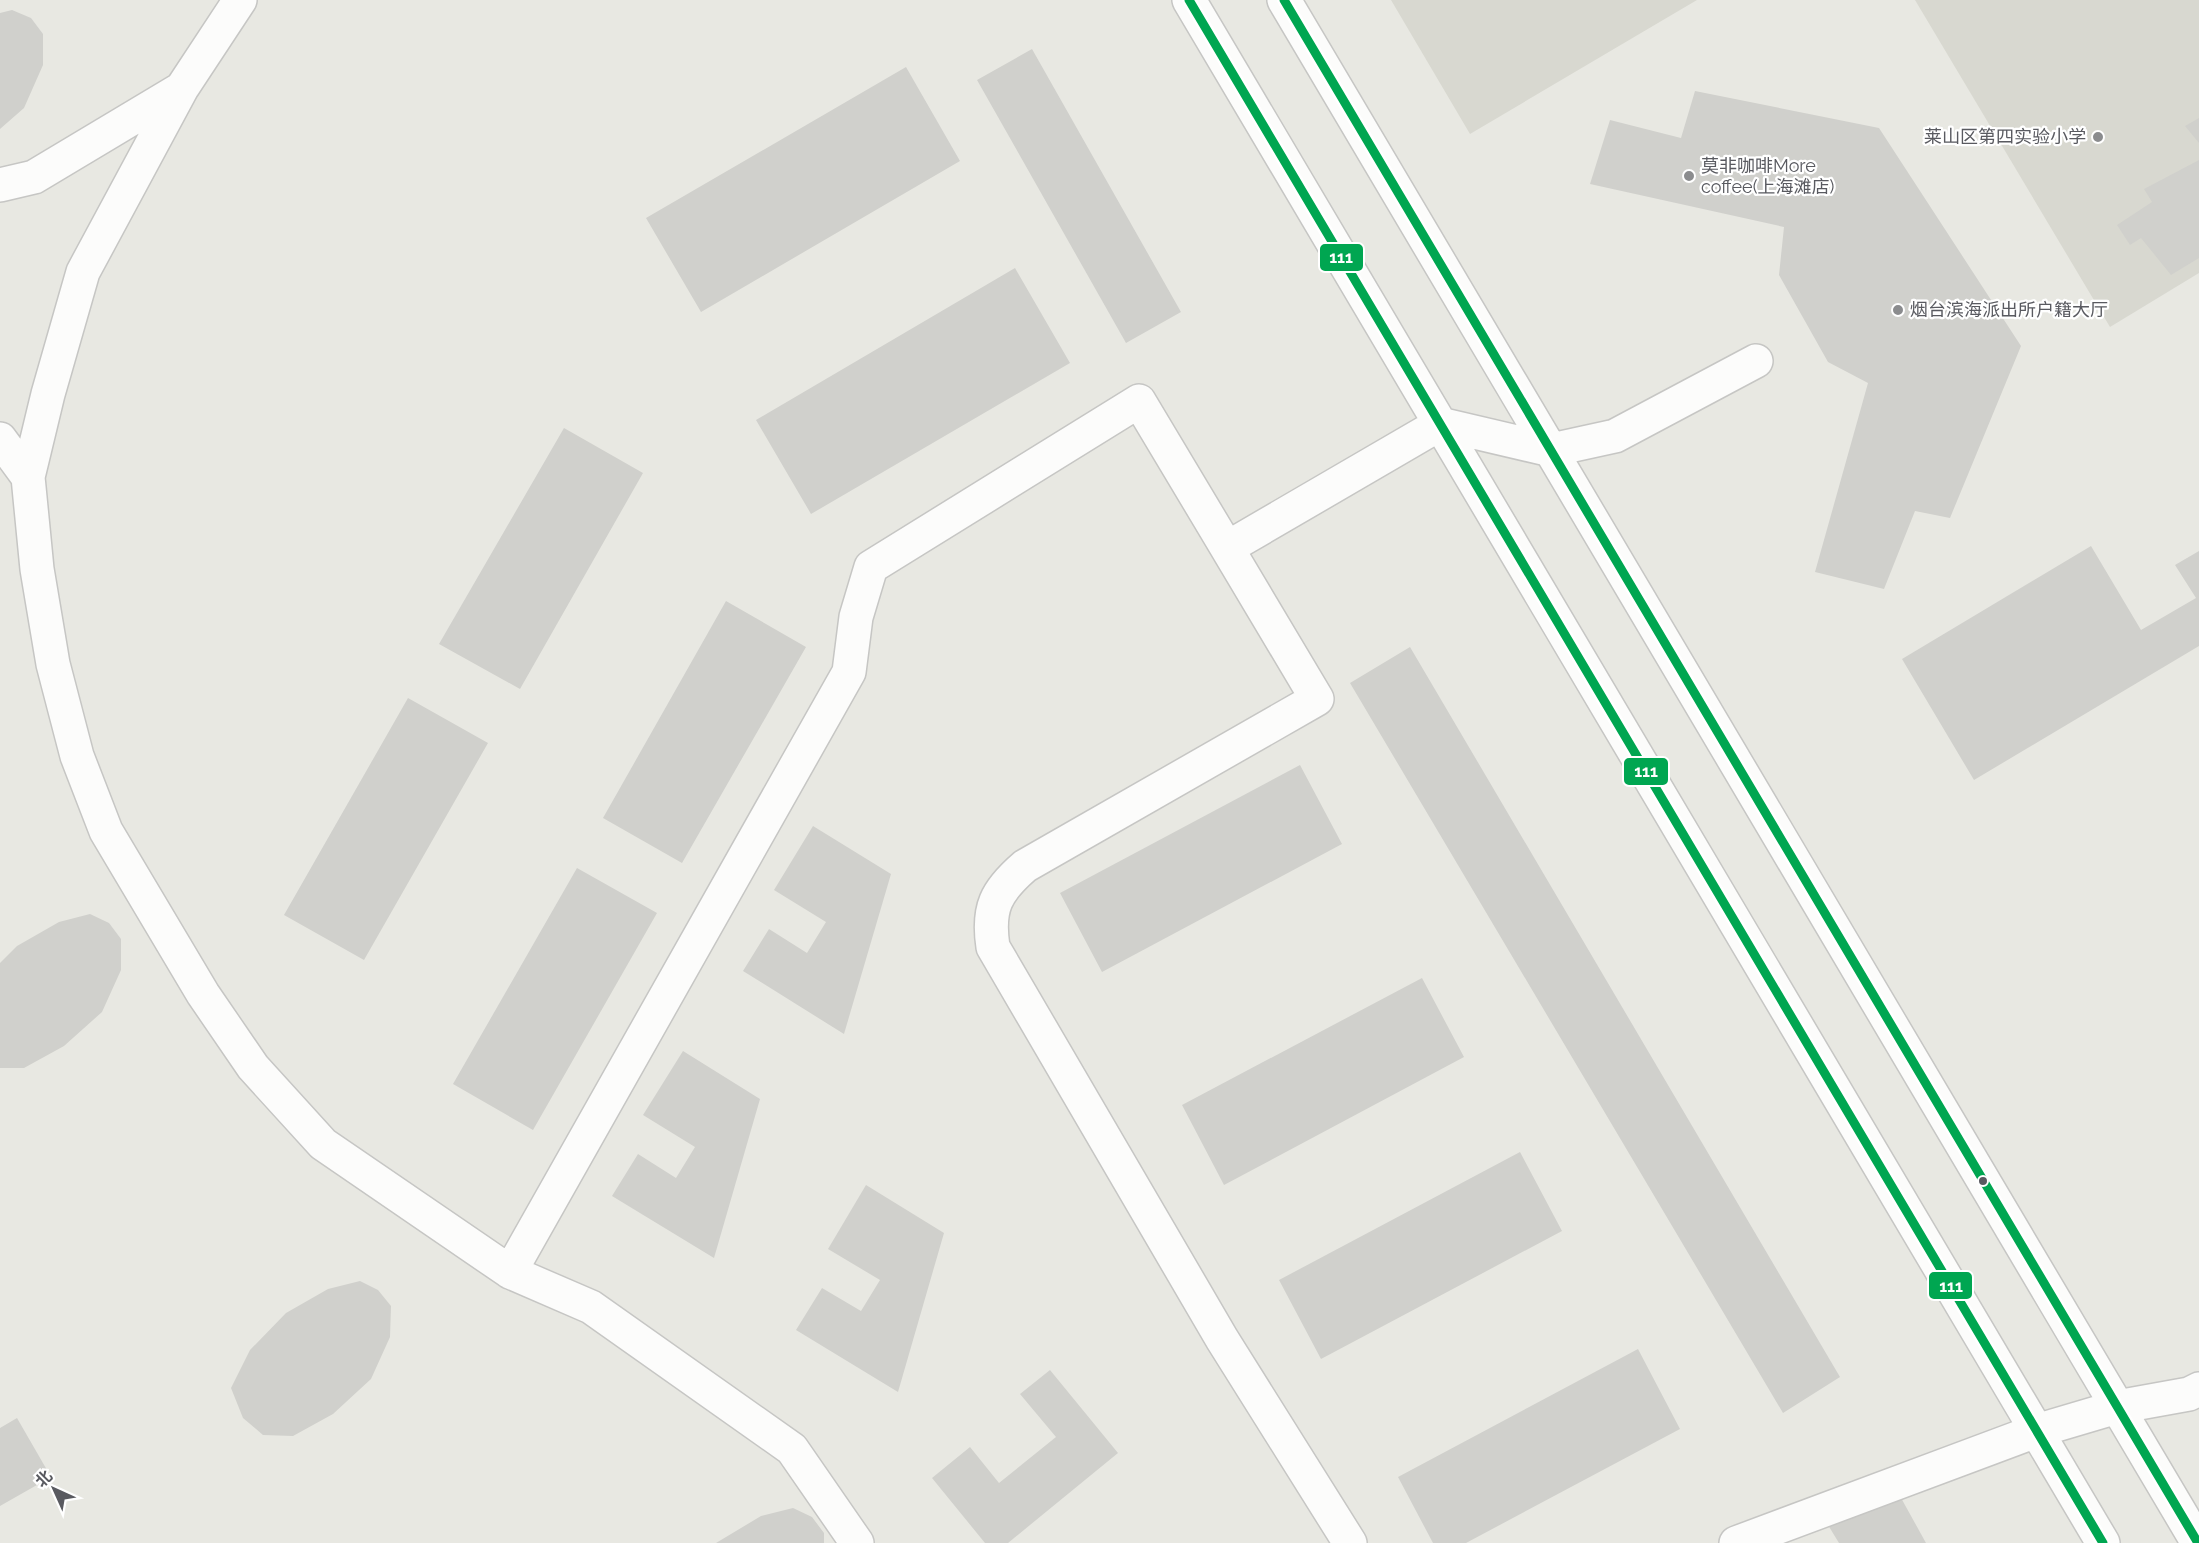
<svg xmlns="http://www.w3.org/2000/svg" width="2199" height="1543" font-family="Raleway,'Noto Sans SC',sans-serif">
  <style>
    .education { fill: #d8d8d0 }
    .building { fill: #d0d0cc }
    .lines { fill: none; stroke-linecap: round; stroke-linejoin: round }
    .minor-casing { stroke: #c6c6c4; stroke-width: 36 }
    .minor { stroke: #fcfcfb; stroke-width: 33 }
    .bus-1-casing { stroke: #fff; stroke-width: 14 }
    .bus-1 { stroke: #00a651; stroke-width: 9 }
    .poi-dot { fill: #8b8c8e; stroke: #fff; stroke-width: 2 }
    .bus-dot { fill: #595a60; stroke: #fff; stroke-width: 2 }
    .labels { text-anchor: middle; stroke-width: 4.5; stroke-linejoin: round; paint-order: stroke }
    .poi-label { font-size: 18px; fill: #595a60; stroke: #fff; text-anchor: start }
    .line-badge { stroke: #fff; stroke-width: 2 }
    .badge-label { font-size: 16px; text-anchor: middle; font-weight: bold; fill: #fff }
  </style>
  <rect width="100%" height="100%" fill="#e8e8e2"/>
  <path class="education" d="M1391,0H1697L1470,134Z
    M1915,0H2199V273L2110,327Z"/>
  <path class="building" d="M12,10L31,18L43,34V65L24,108L0,129V13Z
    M1032,49L1181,312L1126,343L977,80Z
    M906,67L960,161L701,312L646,218Z
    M1695,91L1879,128L2021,346L1950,518L1915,511L1884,589L1815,572L1868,383L1828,362L1779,275L1784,227L1590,184L1610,120L1681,138Z
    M2199,118V143L2185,126Z
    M2199,160V258L2171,275L2141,238L2130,245L2117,225L2152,202L2144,189Z
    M1015,268L1070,363L811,514L756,420Z
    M564,428L643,473L520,689L439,644Z
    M2091,546L2141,630L2196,598L2175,565L2199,551V646L1974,780L1902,659Z
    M726,601L806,647L682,863L603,818Z
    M1410,647L1840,1377L1783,1413L1350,683Z
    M408,698L488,743L364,960L284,915Z
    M1300,765L1342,844L1102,972L1060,893Z
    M813,826L891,874L844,1034L743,971L769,929L807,953L826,922L774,890Z
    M577,868L657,913L533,1130L453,1084Z
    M90,914L109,923L121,939V970L102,1012L64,1046L24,1068H0V963L17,946L59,922Z
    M1422,978L1464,1057L1224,1185L1182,1105Z
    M683,1051L760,1099L714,1258L612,1196L638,1154L676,1178L695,1147L643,1115Z
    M1520,1152L1562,1231L1321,1359L1279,1280Z
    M866,1185L944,1233L898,1392L796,1330L822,1288L861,1311L880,1280L828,1249Z
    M360,1281L378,1290L391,1306L390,1337L371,1379L333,1414L293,1436L263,1435L243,1418L231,1388L250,1350L286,1313L328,1289Z
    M1638,1349L1680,1429L1466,1543H1433L1398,1477Z
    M1050,1370L1118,1453L1008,1543H985L932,1478L970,1447L999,1483L1056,1437L1020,1394Z
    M17,1418L51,1477L0,1506V1428Z
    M1895,1487L1926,1543H1839L1828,1525Z
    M793,1508L812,1517L824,1533V1543H716L761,1516Z"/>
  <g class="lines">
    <defs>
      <path id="minor" d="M240,0L182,88L83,272L48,394L28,477L37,569L53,664L77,756L106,831L203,994L253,1067L323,1144L510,1272L591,1307L792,1449L857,1543
        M1189,0L2103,1543
        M1284,0L2198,1543
        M0,185L34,177L181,89
        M0,439L28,477
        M510,1272L849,672L856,617L871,567L1139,401L1227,548
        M1350,1543L1222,1339L993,947C987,908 996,891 1025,866L1317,699L1227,548L1440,424L1551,450L1615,436L1756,361
        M1736,1543L2036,1431L2117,1407L2189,1394L2199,1389"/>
    </defs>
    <use href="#minor" class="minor-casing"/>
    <use href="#minor" class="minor"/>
    <defs>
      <path id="bus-1" d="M1189,0L2103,1543
        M1284,0L2198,1543"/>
    </defs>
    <use href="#bus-1" class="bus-1-casing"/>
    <use href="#bus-1" class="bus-1"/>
  </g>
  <g class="poi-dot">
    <circle cx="2098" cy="137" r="6"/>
    <circle cx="1689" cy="176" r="6"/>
    <circle cx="1898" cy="310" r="6"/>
  </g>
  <circle class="bus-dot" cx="1983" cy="1181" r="5"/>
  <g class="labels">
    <g class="poi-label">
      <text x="2086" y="143" text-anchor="end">莱山区第四实验小学</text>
      <text x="1701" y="172">莫非咖啡More<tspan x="1701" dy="21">coffee(上海滩店)</tspan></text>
      <text x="1910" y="316">烟台滨海派出所户籍大厅</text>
    </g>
  </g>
  <g class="line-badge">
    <rect x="1319" y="243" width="45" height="29" rx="6" fill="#00a651"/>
    <rect x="1623" y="757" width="46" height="29" rx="6" fill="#00a651"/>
    <rect x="1928" y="1271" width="45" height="29" rx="6" fill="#00a651"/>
  </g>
  <g class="badge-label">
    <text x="1341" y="263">111</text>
    <text x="1646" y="777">111</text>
    <text x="1951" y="1292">111</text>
  </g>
  <g transform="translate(54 1489) rotate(315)" stroke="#ffffff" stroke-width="4.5" paint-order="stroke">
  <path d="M0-4.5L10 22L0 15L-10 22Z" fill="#595a60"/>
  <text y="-9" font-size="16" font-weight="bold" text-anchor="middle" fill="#595a60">北</text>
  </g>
</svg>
